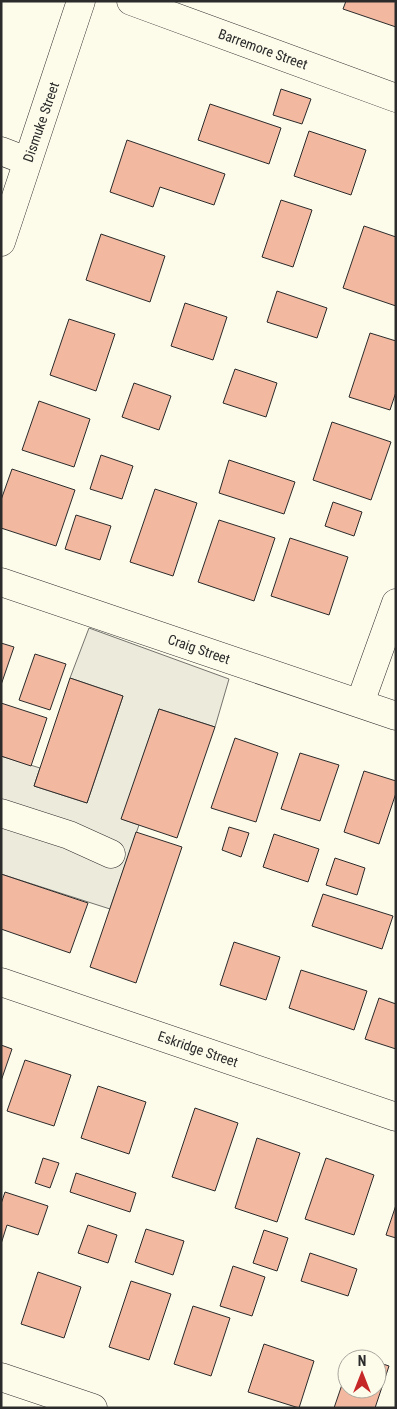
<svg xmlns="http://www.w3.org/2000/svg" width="397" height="1409" font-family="'Roboto Condensed',sans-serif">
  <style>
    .parking { fill: #eceadb; stroke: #74746e }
    .building { fill: #f2b8a0; stroke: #2b2b2b }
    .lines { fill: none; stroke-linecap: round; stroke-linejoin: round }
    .minor-casing { stroke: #2b2b2b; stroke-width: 29 }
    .minor { stroke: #fdfbea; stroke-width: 28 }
    .labels { text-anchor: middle; stroke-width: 4; stroke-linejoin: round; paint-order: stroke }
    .street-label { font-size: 14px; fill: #2b2b2b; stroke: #fdfbea }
  </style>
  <rect width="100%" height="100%" fill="#fdfbea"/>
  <path class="parking" d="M89,628L229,679L215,727L159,709L122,819L139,825L110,909L1,874V756L40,768L34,786L87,803L123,696L70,678Z"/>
  <path class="building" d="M346,1H396V27L343,9Z
    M281,89L311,99L302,124L273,115Z
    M210,104L281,128L269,164L198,140Z
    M309,131L366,150L351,195L294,176Z
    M127,140L225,174L214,205L160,187L153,207L110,192Z
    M281,200L312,210L293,267L262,257Z
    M364,226L396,237V306L343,288Z
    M101,234L165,256L150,302L86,280Z
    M277,291L327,308L317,338L267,322Z
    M185,303L227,317L213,360L171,346Z
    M69,319L115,334L96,391L50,375Z
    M370,333L396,341V392L390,410L349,397Z
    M235,369L277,383L266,417L223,403Z
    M134,383L171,396L159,430L122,417Z
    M39,401L90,419L74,467L22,450Z
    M332,422L391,442L371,500L313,480Z
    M101,455L133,466L122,499L90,489Z
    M229,460L295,482L284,514L219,493Z
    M12,469L75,490L56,546L1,528V500Z
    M155,489L197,503L173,576L130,562Z
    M333,502L362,512L354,536L325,526Z
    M76,515L111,526L100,560L65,549Z
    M219,520L275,538L254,601L198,582Z
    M290,538L348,557L329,615L271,596Z
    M1,643L14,647L1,685Z
    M35,654L66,664L50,710L19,700Z
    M70,678L123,696L87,803L34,786Z
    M1,703L47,718L31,766L1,756Z
    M159,709L215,727L177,838L121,819Z
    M235,738L278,753L256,822L211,808Z
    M300,753L339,765L320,821L281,809Z
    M364,771L396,781V793L379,844L344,832Z
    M229,827L249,833L241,857L222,850Z
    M136,832L182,847L136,983L90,967Z
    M274,834L319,849L308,882L263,867Z
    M335,858L365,868L357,895L326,885Z
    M1,874L88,903L70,953L1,929Z
    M323,894L393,916L382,949L312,926Z
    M234,942L280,957L266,1000L220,985Z
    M301,970L367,991L354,1030L289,1008Z
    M379,998L396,1004V1049L365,1039Z
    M1,1045L12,1049L1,1081Z
    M25,1060L71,1075L54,1126L7,1111Z
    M98,1086L146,1102L129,1154L81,1138Z
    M195,1108L238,1123L215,1191L172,1177Z
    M257,1138L300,1153L277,1222L235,1208Z
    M43,1158L59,1163L50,1188L35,1183Z
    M326,1158L374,1175L354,1235L305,1219Z
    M76,1173L136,1193L130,1212L70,1192Z
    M5,1192L48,1206L38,1235L7,1225L1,1244V1204Z
    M396,1205V1238L386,1235Z
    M88,1225L117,1235L108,1263L78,1253Z
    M146,1229L184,1241L173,1275L135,1262Z
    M264,1230L288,1238L277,1271L253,1263Z
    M310,1253L357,1269L348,1296L301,1281Z
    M233,1266L265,1277L252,1316L220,1306Z
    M38,1272L81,1287L64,1338L21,1324Z
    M131,1281L171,1294L149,1360L109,1347Z
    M193,1306L230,1318L211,1376L174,1364Z
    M264,1344L314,1361L299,1408L248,1392Z
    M352,1354L366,1359H351Z
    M377,1362L389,1366L375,1408H334L347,1370V1389H377Z"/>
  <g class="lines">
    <defs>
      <path id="minor" d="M131,1L396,98
        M1,151L27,161
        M1,242L81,1
        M1,582L396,716
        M360,703L396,603
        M1,813L69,835L111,854
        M1,982L396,1117
        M1,1377L93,1408"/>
    </defs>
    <use href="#minor" class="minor-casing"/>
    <use href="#minor" class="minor"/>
  </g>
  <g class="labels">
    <g class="street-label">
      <text transform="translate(263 49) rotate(20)" y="5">Barremore Street</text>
      <text transform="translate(41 122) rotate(-71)" y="5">Dismuke Street</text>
      <text transform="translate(199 649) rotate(19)" y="5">Craig Street</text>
      <text transform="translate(198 1049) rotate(19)" y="5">Eskridge Street</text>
    </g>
  </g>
  <rect width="397" height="1409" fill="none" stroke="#2b2b2b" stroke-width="5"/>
  <g transform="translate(362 1374)"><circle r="24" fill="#fdfbea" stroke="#a9a89e"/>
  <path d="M0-4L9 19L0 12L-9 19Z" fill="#c62828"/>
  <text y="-8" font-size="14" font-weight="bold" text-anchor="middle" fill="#2b2b2b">N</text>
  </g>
</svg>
